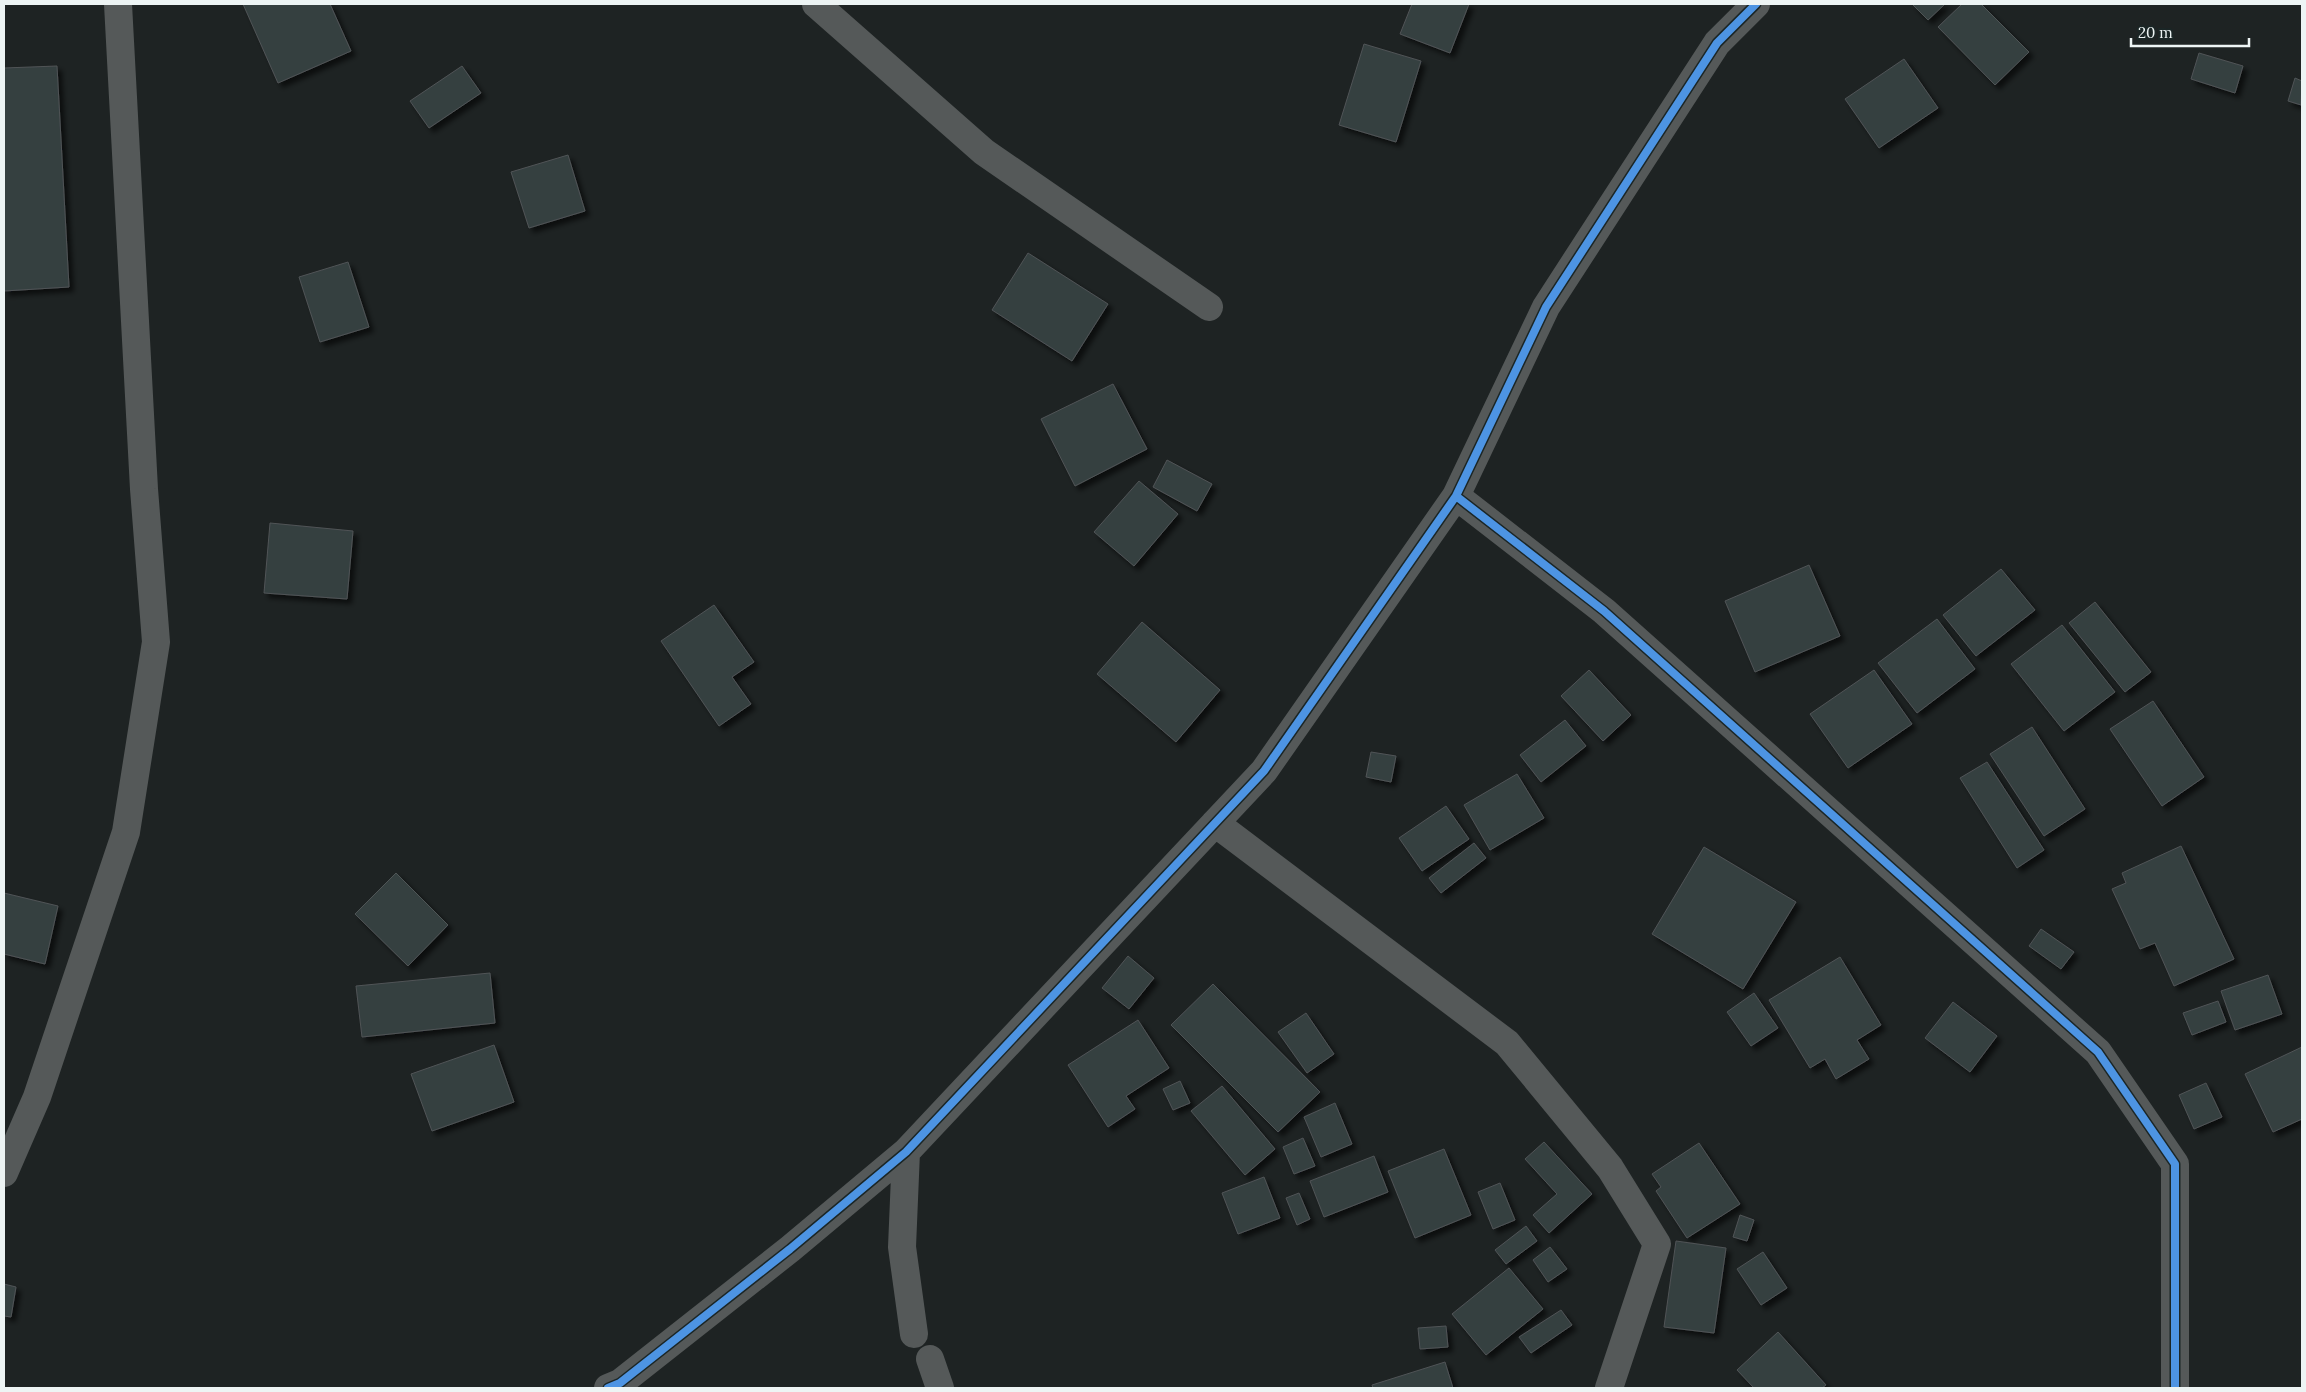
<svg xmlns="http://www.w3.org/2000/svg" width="2306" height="1392" font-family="Lora,serif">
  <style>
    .building { fill: #353f41; stroke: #505456; filter: url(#shadow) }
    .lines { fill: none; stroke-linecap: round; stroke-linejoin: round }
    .street { stroke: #555959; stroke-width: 28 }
    .cycleway-casing { stroke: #1b2626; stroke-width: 11 }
    .cycleway { stroke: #4d94e3; stroke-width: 8 }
  </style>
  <defs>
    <filter id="shadow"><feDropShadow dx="4.5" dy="4.5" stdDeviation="2.5" flood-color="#0009"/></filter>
  </defs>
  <rect width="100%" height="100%" fill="#1e2323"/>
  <path class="building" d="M243,4H330L351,51L278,83Z
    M1412,4H1469L1450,53L1400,34Z
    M1912,4H1945L1928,20Z
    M1962,4H1981L2029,52L1995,85L1938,27Z
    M1364,44L1421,61L1396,142L1339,125Z
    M2199,53L2243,66L2235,93L2191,79Z
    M1904,59L1938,108L1879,148L1845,99Z
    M57,66L69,287L4,291V68Z
    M462,66L481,93L429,128L410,101Z
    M2295,78L2302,81L2301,105L2288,101Z
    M568,155L585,211L529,228L511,172Z
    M1028,253L1108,304L1072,361L992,310Z
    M348,262L369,327L320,342L299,277Z
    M1113,384L1147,449L1075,486L1041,419Z
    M1167,460L1212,484L1197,511L1153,487Z
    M1139,481L1178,514L1134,566L1094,532Z
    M270,523L353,531L347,599L264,593Z
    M1809,565L1840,636L1755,672L1725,601Z
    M2001,569L2035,610L1976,656L1943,615Z
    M2095,602L2151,672L2125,692L2069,623Z
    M714,605L754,662L732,677L751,704L719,726L661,641Z
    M1937,619L1975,669L1917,713L1878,663Z
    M1142,622L1220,690L1176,742L1097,674Z
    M2062,625L2115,692L2064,731L2011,664Z
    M1589,670L1631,715L1603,741L1561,696Z
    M1874,670L1912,724L1848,768L1810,714Z
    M2153,701L2204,777L2162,806L2110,729Z
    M1565,720L1586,746L1541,782L1520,755Z
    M2032,727L2085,809L2044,836L1990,754Z
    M1371,752L1396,756L1391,782L1366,777Z
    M1987,762L2044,850L2017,868L1960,778Z
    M1517,774L1544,818L1490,850L1464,805Z
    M1446,806L1469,839L1422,871L1399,838Z
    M1474,843L1486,858L1441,893L1429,878Z
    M2181,846L2234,959L2174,986L2155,943L2140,949L2112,889L2126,883L2122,873Z
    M1704,847L1796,902L1743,989L1652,934Z
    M396,873L448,925L408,966L355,914Z
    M4,893L58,906L45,964L4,954Z
    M2041,929L2074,952L2061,969L2029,946Z
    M1128,956L1154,978L1129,1009L1102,988Z
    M1840,957L1881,1025L1857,1040L1869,1059L1836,1079L1825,1059L1810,1068L1769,1000Z
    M490,973L495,1023L362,1037L356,986Z
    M2268,975L2282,1014L2235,1030L2221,991Z
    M1213,984L1320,1092L1278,1132L1171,1025Z
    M1754,993L1778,1028L1751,1046L1727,1012Z
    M2218,1001L2226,1022L2192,1035L2183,1013Z
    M1953,1002L1997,1036L1970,1072L1925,1038Z
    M1306,1013L1334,1054L1307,1073L1278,1032Z
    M1138,1020L1169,1068L1126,1096L1135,1109L1108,1127L1068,1065Z
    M494,1045L514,1102L432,1131L411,1074Z
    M2302,1047V1119L2273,1132L2245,1074Z
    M1180,1081L1190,1103L1173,1110L1163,1089Z
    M2206,1083L2222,1117L2194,1129L2179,1095Z
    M1222,1086L1275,1149L1245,1175L1191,1111Z
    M1335,1103L1352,1144L1321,1157L1304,1117Z
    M1303,1138L1315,1166L1294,1174L1283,1147Z
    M1544,1142L1592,1194L1549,1233L1533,1215L1557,1194L1525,1159Z
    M1699,1143L1740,1204L1687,1238L1656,1191L1661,1187L1652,1174Z
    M1444,1149L1471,1215L1415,1238L1388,1171Z
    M1374,1156L1388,1192L1324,1217L1310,1181Z
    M1264,1177L1280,1218L1238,1234L1222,1193Z
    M1500,1183L1515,1220L1493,1229L1478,1192Z
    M1299,1193L1310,1219L1297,1225L1286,1198Z
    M1740,1215L1754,1220L1747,1241L1733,1237Z
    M1526,1226L1537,1241L1506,1264L1495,1250Z
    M1676,1241L1726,1248L1714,1333L1664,1327Z
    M1550,1247L1567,1269L1548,1282L1533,1260Z
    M1763,1252L1787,1288L1761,1305L1737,1269Z
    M1509,1268L1543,1309L1486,1355L1452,1314Z
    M4,1284L16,1287L11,1317L4,1316Z
    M1561,1310L1572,1325L1531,1353L1519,1337Z
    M1446,1326L1448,1347L1420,1349L1418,1328Z
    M1778,1332L1826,1385L1822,1388H1754L1737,1370Z
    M1445,1362L1453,1388H1373L1372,1385Z"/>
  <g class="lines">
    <path class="street" d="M816,4L984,152L1209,307
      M1756,4L1717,43L1546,307L1456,496L1604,611L2098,1052L2175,1164V1388
      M1215,823L1507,1043L1610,1168L1657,1244L1609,1388
      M906,1152L902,1247L914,1334
      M4,1173L37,1097L126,832L156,642L144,489L118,4
      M930,1359L940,1388
      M608,1388L620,1383L790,1249L906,1152L1264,771L1456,496"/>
    <defs>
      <path id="cycleway" d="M1756,4L1717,43L1546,307L1456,496L1604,611L2098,1052L2175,1164V1388
        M608,1388L620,1383L790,1249L906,1152L1264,771L1456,496"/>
    </defs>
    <use href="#cycleway" class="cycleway-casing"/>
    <use href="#cycleway" class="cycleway"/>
  </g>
  <rect width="2306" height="1392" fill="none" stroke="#edf4f4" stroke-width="10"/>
  <path d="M2131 38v8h118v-8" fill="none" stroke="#edf4f4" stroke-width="2.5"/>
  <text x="2138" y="38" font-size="15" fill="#edf4f4" stroke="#1b2626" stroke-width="4" paint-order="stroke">20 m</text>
</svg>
